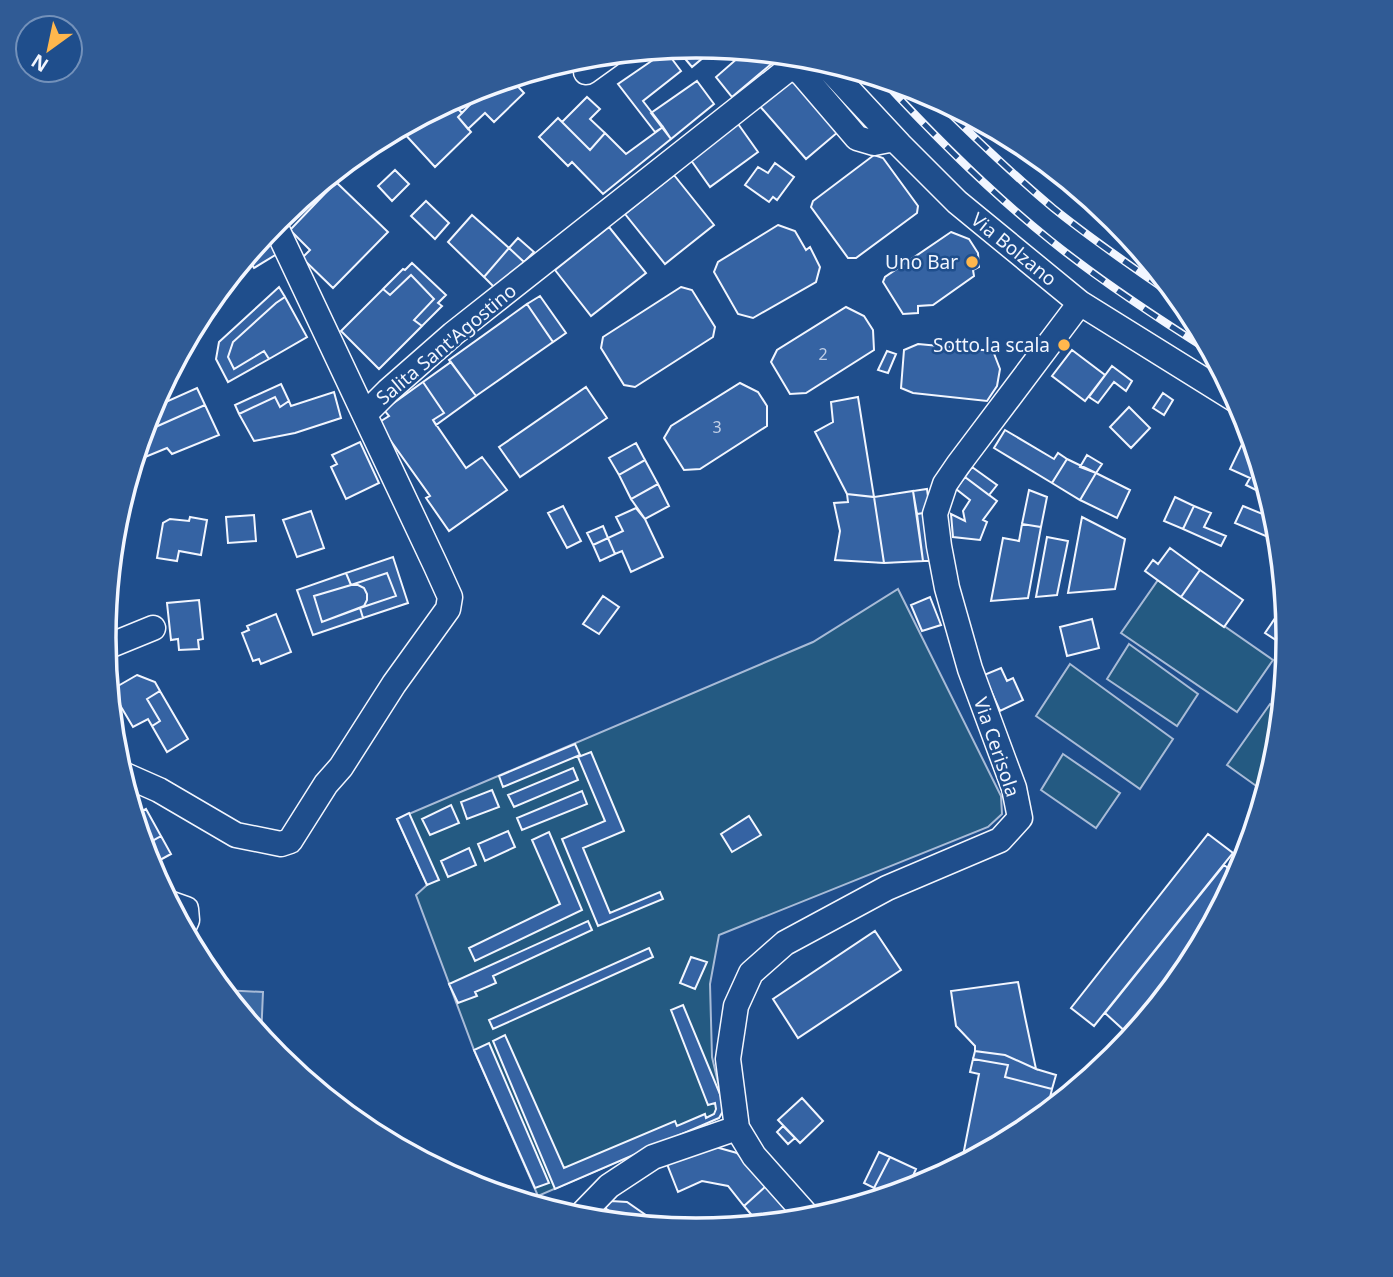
<svg xmlns="http://www.w3.org/2000/svg" width="1393" height="1277" font-family="'Noto Sans',sans-serif">
  <style>
    .green { fill: #245a82; stroke: #a8bbd7; stroke-width: 2 }
    .water { fill: #3b69a3; stroke: #a8bbd7; stroke-width: 2 }
    .building { fill: #3563a3; stroke: #f2f6ff; stroke-width: 2 }
    .lines { fill: none; stroke-linecap: round; stroke-linejoin: round }
    .minor-casing { stroke: #f2f6ff; stroke-width: 27 }
    .minor { stroke: #1f4e8c; stroke-width: 24 }
    .rail-casing { stroke: #f2f6ff; stroke-width: 8 }
    .rail { stroke: #1f4e8c; stroke-width: 5; stroke-dasharray: 16; stroke-linecap: butt }
    .poi-dot { fill: #ffb74d; stroke: #1f4e8c; stroke-width: 2.5 }
    .labels { text-anchor: middle; stroke-width: 5; stroke-linejoin: round; paint-order: stroke }
    .number-label { font-size: 16px; fill: #c3d1e8 }
    .street-label { font-size: 19px; fill: #f2f6ff; stroke: #1f4e8c }
    .poi-label { font-size: 19px; fill: #f2f6ff; stroke: #1f4e8c; text-anchor: end }
    .rim { fill: none; stroke: #f2f6ff; stroke-width: 3.5 }
  </style>
  <rect width="100%" height="100%" fill="#1f4e8c"/>
  <path class="green" d="M1158,580L1273,660L1237,712L1121,633Z
    M898,589L1001,796L1002,814L988,827L719,935L710,984L712,1057L722,1099L723,1111L719,1118L538,1196L474,1050L416,895L427,885L397,819L813,642Z
    M1129,644L1198,694L1177,726L1107,679Z
    M1070,664L1173,739L1140,789L1036,716Z
    M1270,704L1282,712L1278,755L1266,793L1227,765Z
    M1063,754L1120,793L1096,828L1041,790Z"/>
  <path class="water" d="M222,990L263,992L261,1038Z"/>
  <path class="building" d="M696,46L716,47L692,67L676,48Z
    M747,50L782,55L732,97L716,77Z
    M666,51L681,71L643,101L663,127L655,132L618,84Z
    M790,77L838,132L806,159L758,104Z
    M510,78L524,93L494,122L485,113L468,129L458,117L489,85Z
    M697,81L714,104L671,139L651,113Z
    M489,85L462,113L450,101L470,90Z
    M587,97L600,109L590,119L605,133L590,150L562,122Z
    M450,101L462,113L458,117L471,132L435,167L402,131L413,121Z
    M558,118L590,150L605,133L626,154L663,127L671,139L603,194L572,162L568,166L539,137Z
    M736,121L758,152L710,187L688,156Z
    M874,155L883,158L918,206L917,213L856,258H848L811,207L813,201Z
    M775,163L794,177L777,200L773,197L769,202L745,185L758,167L768,173Z
    M395,170L409,184L392,201L378,186Z
    M674,175L714,225L665,264L625,214Z
    M336,182L388,232L333,288L302,258L310,250L290,230Z
    M426,201L449,223L435,239L411,216Z
    M472,215L509,248L484,277L448,242Z
    M778,225L795,231L806,250L810,247L820,267L816,282L753,318L738,314L714,272L718,262Z
    M609,227L646,273L591,316L555,270Z
    M951,232L969,239L978,253L979,267L973,270L974,276L933,305L918,306V313L903,314L883,282L885,277Z
    M267,238L277,254L254,268L247,257L260,240L262,241Z
    M518,238L534,252L524,262L509,248Z
    M509,248L524,262L496,289L484,277Z
    M412,263L446,295L438,303L442,306L422,326L414,320L434,299L411,275L390,295L383,289L403,269L405,270Z
    M411,275L434,299L414,320L422,326L379,369L341,331L383,289L390,295Z
    M279,287L285,297L276,303L233,342L228,357L234,369L264,351L269,359L228,382L216,359L219,342Z
    M681,287L692,290L715,327L713,337L635,387L624,385L601,348L603,337Z
    M221,288L216,313L203,311L204,309Z
    M540,296L566,333L553,342L527,304Z
    M285,297L307,337L269,359L264,351L234,369L228,357L233,342L276,303Z
    M527,304L553,342L476,396L449,360Z
    M846,307L864,316L873,330L874,350L806,393L790,394L771,362L777,350Z
    M918,344L993,351L1000,369L997,386L987,401L913,393L901,388L904,350Z
    M1072,350L1105,375L1085,401L1052,376Z
    M887,351L896,354L888,373L878,370Z
    M451,362L476,396L436,425L433,420L444,413L423,382Z
    M1112,366L1132,381L1126,391L1114,382L1098,403L1089,397Z
    M423,382L444,413L433,420L466,468L482,457L507,490L449,531L426,498L430,496L378,423L389,416L384,410Z
    M740,383L758,392L767,406V426L700,469L684,470L664,438L671,426Z
    M281,384L289,401L280,407L275,397L239,414L235,405Z
    M586,387L607,418L520,477L499,447Z
    M197,388L205,405L142,433L150,409Z
    M334,392L341,418L295,433L254,441L239,414L275,397L280,407L289,401L291,406Z
    M1163,393L1173,400L1164,415L1153,408Z
    M858,397L864,435L874,497L847,494L815,432L833,422L831,402Z
    M205,405L219,435L172,454L167,448L133,462L142,433Z
    M1129,407L1150,428L1131,448L1110,427Z
    M1005,430L1054,459L1058,453L1067,459L1052,483L994,448Z
    M1244,440L1255,445L1270,497L1246,485L1250,478L1230,469Z
    M360,442L379,483L346,499L331,467L337,464L332,455Z
    M636,443L645,460L619,475L609,458Z
    M1087,455L1102,464L1096,473L1080,467Z
    M1067,459L1096,473L1080,500L1052,483Z
    M645,460L658,484L631,499L619,475Z
    M972,467L997,485L989,495L965,477Z
    M1096,473L1130,490L1117,518L1080,500Z
    M965,477L997,501L983,520L987,522L980,540L953,537L951,514L965,521L963,511L970,500L956,489Z
    M658,484L669,506L645,519L631,499Z
    M927,489L930,512L917,514L913,491Z
    M1029,490L1047,497L1041,527L1022,524Z
    M913,491L923,561L884,563L874,497Z
    M847,494L874,497L884,563L835,560L840,531L834,503L848,502Z
    M1175,497L1194,506L1183,529L1164,521Z
    M563,506L581,541L567,548L548,513Z
    M1194,506L1211,513L1204,527L1226,536L1221,546L1183,529Z
    M1243,506L1277,520L1280,542L1235,523Z
    M636,508L645,519L663,557L631,572L622,551L615,554L608,538L623,531L616,517Z
    M311,511L324,548L297,557L283,520Z
    M930,512L936,561H923L917,514Z
    M254,515L256,541L228,543L226,517Z
    M190,517L207,520L201,555L179,551L177,561L157,558L163,523L170,519L189,521Z
    M1082,517L1125,539L1115,589L1068,593Z
    M1022,524L1041,527L1028,598L991,601L1003,538L1019,541Z
    M603,526L608,538L593,545L587,533Z
    M1047,537L1068,541L1057,595L1036,597Z
    M608,538L615,554L600,561L593,545Z
    M1170,548L1200,570L1181,597L1145,571L1153,560L1158,564Z
    M393,557L408,603L363,618L360,608L396,596L387,573L351,585L346,573Z
    M1200,570L1243,600L1224,627L1181,597Z
    M346,573L351,585L314,596L322,622L360,608L363,618L313,635L297,590Z
    M387,573L396,596L360,608L364,606L367,600V594L364,588L358,585H351Z
    M351,585H358L364,588L367,594V600L364,606L322,622L314,596Z
    M603,596L619,607L599,634L583,624Z
    M930,597L941,625L922,631L911,605Z
    M199,600L203,639L198,640L199,649L179,650L178,639L171,640L167,603Z
    M1284,605L1286,607L1289,634L1282,644L1265,633Z
    M276,614L291,652L261,664L259,659L253,661L242,633L249,630L247,626Z
    M1092,619L1099,648L1067,656L1060,627Z
    M1001,668L1007,681L1013,678L1023,700L1000,711L984,675Z
    M137,675L155,682L160,691L147,699L160,721L152,726L148,719L133,727L111,690Z
    M111,690L121,708L111,714L109,691Z
    M160,691L188,739L167,752L152,726L160,721L147,699Z
    M575,744L580,755L503,787L499,776Z
    M591,752L624,831L583,848L610,913L660,892L663,899L598,926L562,839L605,821L578,757Z
    M573,768L578,780L514,807L508,795Z
    M492,790L499,807L467,819L461,802Z
    M582,791L587,804L522,830L517,818Z
    M451,805L459,823L430,835L422,819Z
    M146,809L161,836L143,846L134,816Z
    M409,813L439,880L427,885L397,819Z
    M749,816L761,835L732,852L721,834Z
    M508,831L515,847L485,861L478,844Z
    M549,832L582,910L475,961L469,948L560,904L532,840Z
    M1208,834L1233,853L1094,1026L1071,1008Z
    M161,836L171,854L149,866L143,846Z
    M469,848L476,865L448,877L441,861Z
    M1224,865L1239,876L1203,942L1193,955L1196,957L1189,968L1177,983L1174,980L1128,1034L1105,1013Z
    M588,921L592,930L493,976L496,983L475,992L477,996L458,1003L449,984Z
    M875,931L901,970L798,1038L773,999Z
    M649,948L653,957L493,1029L489,1020Z
    M691,957L707,962L695,989L680,983Z
    M1174,980L1177,983L1132,1038L1128,1034Z
    M1018,982L1025,1017L1036,1069L1005,1055L975,1051V1046L956,1026L951,991Z
    M683,1005L722,1099L723,1111L719,1118L555,1189L493,1041L505,1035L564,1168L675,1121L677,1126L705,1114L706,1118L714,1114L716,1109L715,1103L708,1105L671,1010Z
    M489,1043L549,1183L535,1188L474,1050Z
    M975,1051L1005,1055L1036,1069L1056,1075L1052,1089L1005,1077L1008,1065L973,1059Z
    M973,1059L1008,1065L1005,1077L1052,1089L1046,1115L1026,1132L961,1166L979,1074L970,1072Z
    M802,1098L823,1121L800,1143L778,1120Z
    M783,1126L795,1138L788,1144L777,1132Z
    M712,1146L737,1153L766,1186L744,1206L728,1186L702,1181L678,1192L667,1164Z
    M879,1152L890,1157L874,1188L864,1183Z
    M890,1157L916,1169L906,1192L892,1196L874,1188Z
    M766,1186L798,1222L760,1225L744,1206Z
    M611,1201L627,1202L666,1229L630,1225L605,1208Z"/>
  <g class="lines">
    <defs>
      <path id="minor" d="M820,59L900,145L957,202L1080,303L1239,402
        M586,72L611,54
        M365,414L388,391L453,334L786,71L796,68L803,75L857,138L874,143L894,139
        M104,648L153,628
        M121,775H125L159,790L236,835L281,844L290,841L326,784L341,767L394,684L448,609L450,597L436,566L276,227
        M169,903L186,909L187,920L183,929
        M577,1219L609,1186L653,1157L737,1128
        M811,1220L754,1156L737,1128L728,1059L736,1006L751,973L785,943L887,888L1000,840L1020,818L1014,788L970,669L947,588L939,546L935,514L945,484L958,465L1080,303"/>
    </defs>
    <use href="#minor" class="minor-casing"/>
    <use href="#minor" class="minor"/>
    <defs>
      <path id="rail" d="M880,77C933,135 989,191 1050,240C1102,282 1157,318 1213,353
        M930,94C970,133 1010,172 1053,208C1095,242 1140,272 1184,303"/>
    </defs>
    <use href="#rail" class="rail-casing"/>
    <use href="#rail" class="rail"/>
  </g>
  <g class="poi-dot">
    <circle cx="972" cy="262" r="7"/>
    <circle cx="1064" cy="345" r="7"/>
  </g>
  <g class="labels">
    <g class="number-label">
      <text x="823" y="360">2</text>
      <text x="717" y="433">3</text>
    </g>
    <g class="street-label">
      <text transform="translate(1014 249) rotate(39)" y="7">Via Bolzano</text>
      <text transform="translate(446 344) rotate(-40)" y="7">Salita Sant'Agostino</text>
      <text transform="translate(997 747) rotate(71)" y="7">Via Cerisola</text>
    </g>
    <g class="poi-label">
      <text x="958" y="269">Uno Bar</text>
      <text x="1050" y="352">Sotto la scala</text>
    </g>
  </g>
  <path d="M0 0H1393V1277H0ZM116 638a580 580 0 1 1 1160 0a580 580 0 1 1-1160 0Z" fill="#305b95" fill-rule="evenodd"/>
  <path class="rim" d="M116 638a580 580 0 1 1 1160 0a580 580 0 1 1-1160 0Z"/>
  <g transform="translate(49 49) rotate(213)"><circle r="33" fill="#1f4e8c" stroke="#7391ba" stroke-width="2"/>
  <path d="M0-5L12 26L0 18L-12 26Z" fill="#ffb74d"/>
  <text y="-10" font-size="19" font-weight="bold" text-anchor="middle" fill="#f2f6ff">N</text>
  </g>
</svg>
